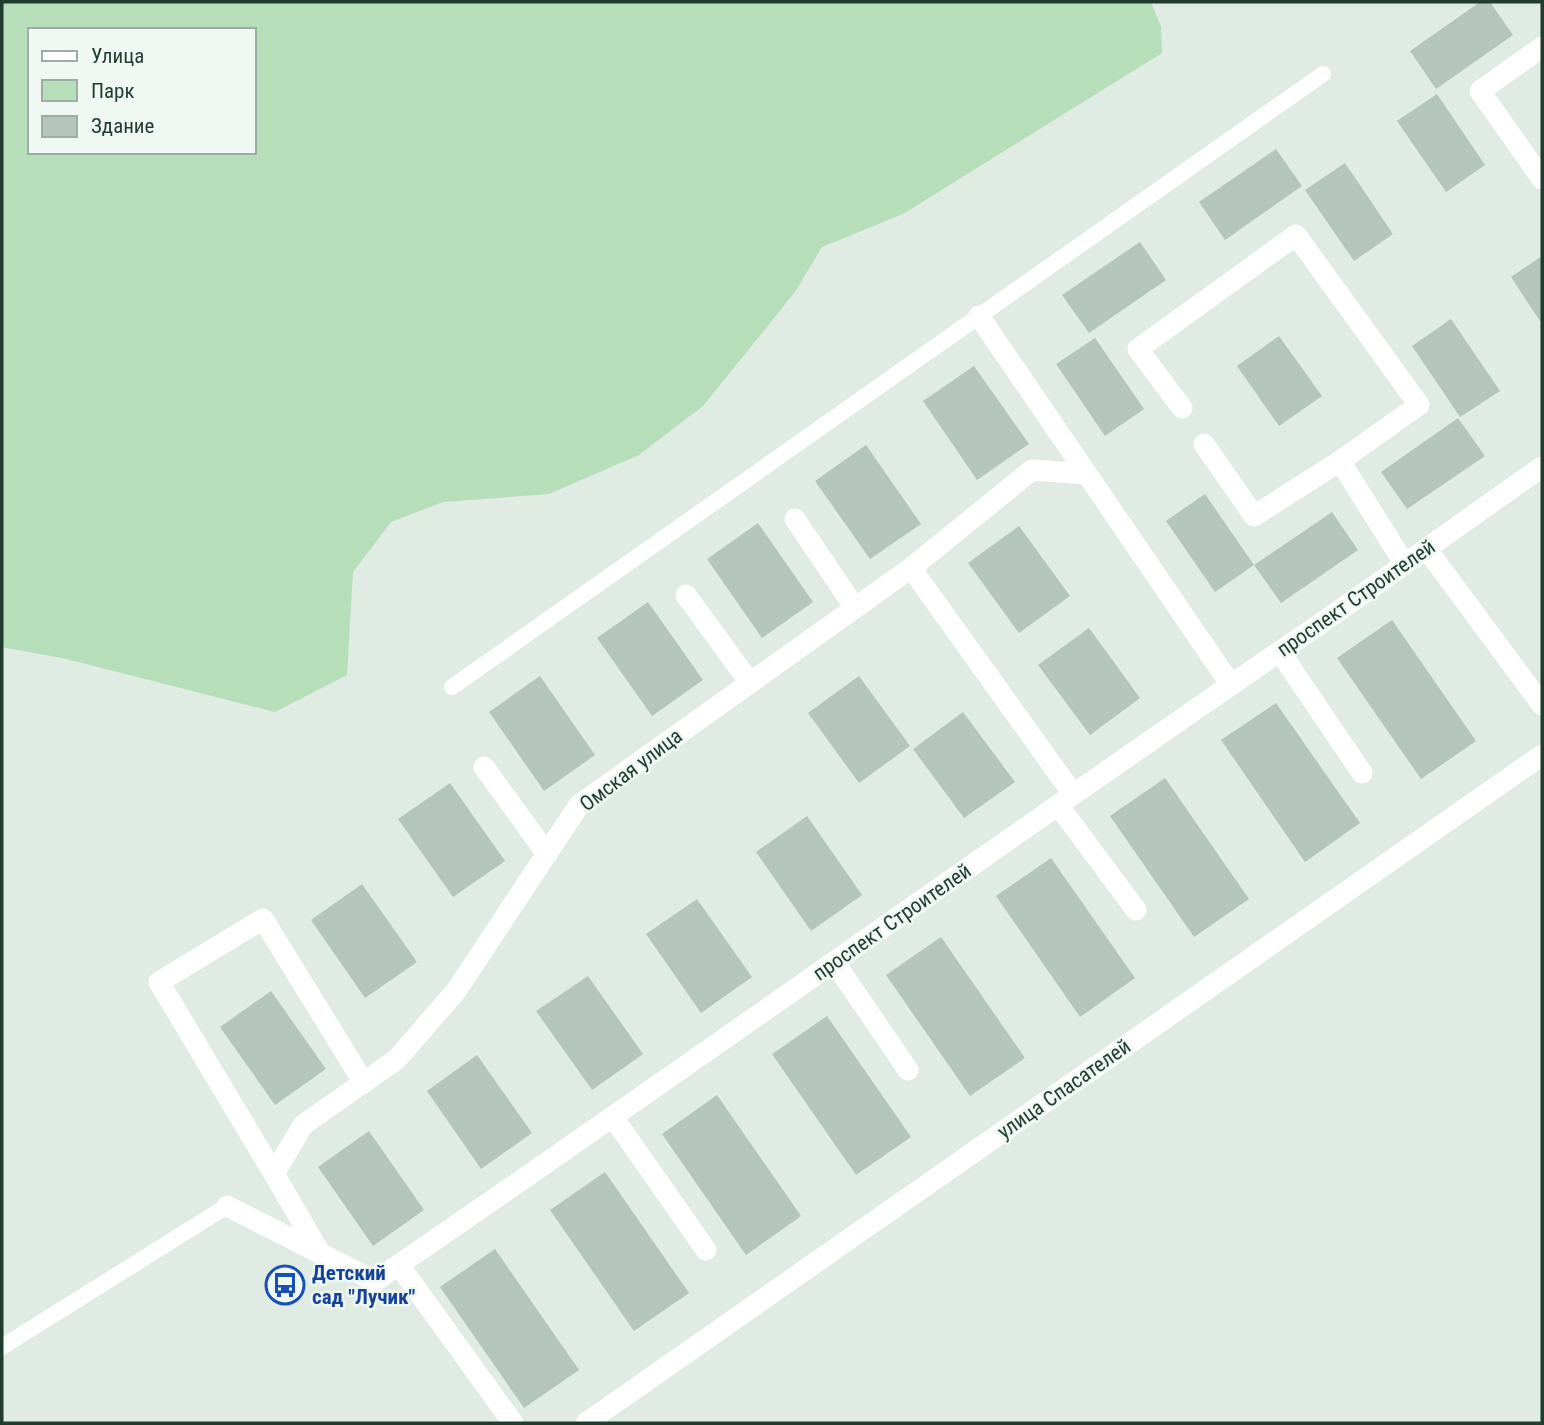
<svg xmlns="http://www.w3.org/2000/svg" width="1544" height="1425" font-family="'Roboto Condensed',sans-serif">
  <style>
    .green { fill: #b6deb8; fill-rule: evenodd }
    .building { fill: #b4c6bb }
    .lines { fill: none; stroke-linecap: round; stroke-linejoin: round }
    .lane { stroke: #fff; stroke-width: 16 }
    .street { stroke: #fff; stroke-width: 21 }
    .labels { text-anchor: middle; stroke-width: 5; stroke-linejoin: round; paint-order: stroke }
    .street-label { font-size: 21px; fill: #1f3c2e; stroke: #eff8f2 }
    .transit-label { font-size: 21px; font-weight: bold; fill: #164399; stroke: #eff8f2; text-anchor: start }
  </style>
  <rect width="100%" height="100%" fill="#dfebe3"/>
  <path class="green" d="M2,2H1151L1161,27L1162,53L903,214L822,247L795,292L703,406L639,455L549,494L443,502L391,522L353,572L347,675L275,712L67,659L2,647ZM30,30H254V152H30Z"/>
  <path class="building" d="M1480,2H1490L1513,35L1436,89L1410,51Z
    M1437,94L1485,165L1446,192L1397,121Z
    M1276,149L1302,186L1225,240L1199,202Z
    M1345,163L1393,234L1354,261L1305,190Z
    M1140,242L1166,280L1089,333L1062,295Z
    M1542,256V324L1511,277Z
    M1451,319L1500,391L1460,417L1412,346Z
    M1279,336L1322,396L1279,426L1237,366Z
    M1095,338L1144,409L1105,436L1056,364Z
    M974,366L1029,444L977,480L923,401Z
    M1458,418L1485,456L1407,509L1381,472Z
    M866,445L921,524L870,559L815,481Z
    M1205,494L1254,565L1215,592L1166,521Z
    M1332,512L1358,550L1281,603L1254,565Z
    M758,523L813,602L762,638L707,559Z
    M1019,526L1070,596L1019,633L968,563Z
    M648,602L703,680L652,716L597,638Z
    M1392,620L1476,741L1421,779L1337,658Z
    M1089,628L1140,698L1090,735L1038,665Z
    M540,676L595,755L544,791L489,712Z
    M859,676L910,746L859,783L808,713Z
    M1276,703L1360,823L1305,862L1221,740Z
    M963,712L1015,782L964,818L913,749Z
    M1165,778L1249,899L1194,937L1110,816Z
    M450,783L505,861L453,897L398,819Z
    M807,816L862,895L811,931L756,852Z
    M1051,858L1135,978L1080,1017L996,896Z
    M362,884L417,962L365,998L311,920Z
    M697,899L752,977L701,1013L646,934Z
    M941,937L1025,1058L970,1096L886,975Z
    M588,976L643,1054L592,1090L536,1011Z
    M271,991L326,1069L275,1105L220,1027Z
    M827,1016L911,1137L856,1175L772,1054Z
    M477,1055L532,1133L481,1169L427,1091Z
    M717,1095L801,1216L746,1255L662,1134Z
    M369,1131L424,1210L373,1246L318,1167Z
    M605,1172L689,1293L634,1331L550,1210Z
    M495,1249L579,1370L524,1408L440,1287Z"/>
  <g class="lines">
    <path class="lane" d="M452,687L1323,74
      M2,1347L227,1206"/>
    <path class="street" d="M1542,47L1480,91L1542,179
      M979,316L1231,685
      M1182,408L1138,349L1296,235L1419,405L1340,461L1404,563
      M1204,444L1254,516L1340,461
      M795,519L855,608
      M1426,548L1542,705
      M911,568L1073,794
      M686,595L750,683
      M1280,652L1362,773
      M484,767L547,854
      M1058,805L1136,910
      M835,963L908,1070
      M613,1117L706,1250
      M274,1174L159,982L263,919L364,1083
      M227,1206L375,1281C678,1074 976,860 1279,652C1368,592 1454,528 1542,467
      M320,1253L274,1174L303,1125L397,1059L456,991L579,805L911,568L1032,470L1087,474
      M399,1265L513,1423
      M586,1423L1542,755"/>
  </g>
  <defs>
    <symbol id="bus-ring" viewBox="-11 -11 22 22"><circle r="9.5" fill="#eff8f2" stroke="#1a4fb4" stroke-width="1.5"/><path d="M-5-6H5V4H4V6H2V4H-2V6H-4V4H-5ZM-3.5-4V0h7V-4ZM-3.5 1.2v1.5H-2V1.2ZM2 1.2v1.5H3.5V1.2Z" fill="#1a4fb4"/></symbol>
  </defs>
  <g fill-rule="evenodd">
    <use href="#bus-ring" x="263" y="1263" width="44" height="44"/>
  </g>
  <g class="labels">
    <g class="street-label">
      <text transform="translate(1356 598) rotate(-35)" y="7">проспект Строителей</text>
      <text transform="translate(631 770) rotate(-37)" y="7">Омская улица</text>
      <text transform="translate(892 922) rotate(-35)" y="7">проспект Строителей</text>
      <text transform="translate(1064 1089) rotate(-35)" y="7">улица Спасателей</text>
    </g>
    <g class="transit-label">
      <text x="312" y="1280">Детский<tspan x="312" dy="24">сад "Лучик"</tspan></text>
    </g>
  </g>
  <rect width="1544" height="1425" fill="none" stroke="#1f3c2e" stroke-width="7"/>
  <rect x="28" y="28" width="228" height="126" fill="#eff8f2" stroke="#9cada4" stroke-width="2"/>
  <rect x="42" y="51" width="35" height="10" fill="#ffffff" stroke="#9cada4" stroke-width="2"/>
  <text x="91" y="63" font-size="21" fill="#1f3c2e">Улица</text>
  <rect x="42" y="80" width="35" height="21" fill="#b6deb8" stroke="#9cada4" stroke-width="2"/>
  <text x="91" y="98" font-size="21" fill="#1f3c2e">Парк</text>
  <rect x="42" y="116" width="35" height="21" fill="#b4c6bb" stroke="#9cada4" stroke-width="2"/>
  <text x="91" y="133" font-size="21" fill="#1f3c2e">Здание</text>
</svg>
